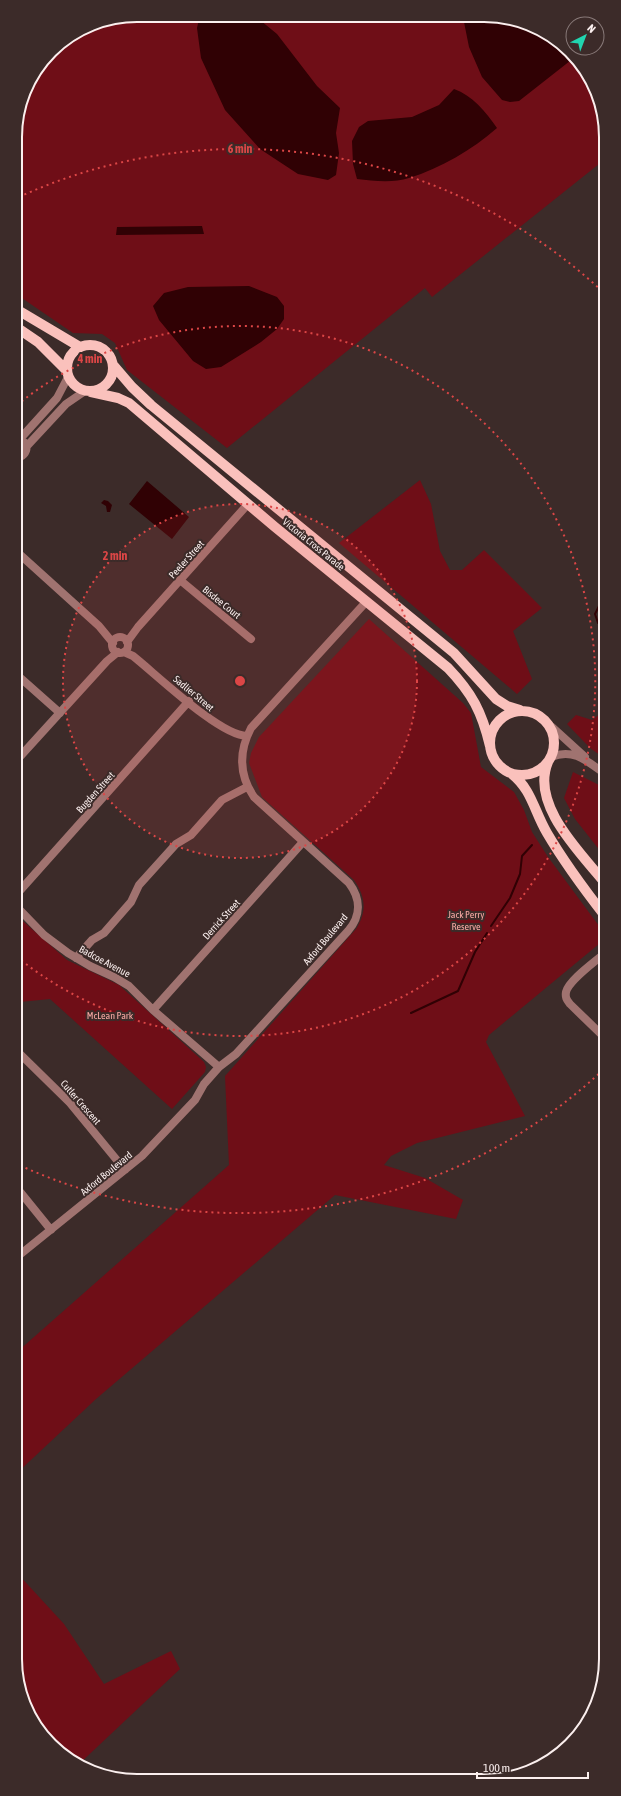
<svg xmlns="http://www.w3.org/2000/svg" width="621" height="1796" font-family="'Asap Condensed',sans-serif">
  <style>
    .green { fill: #6f0e17 }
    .water { fill: #300104 }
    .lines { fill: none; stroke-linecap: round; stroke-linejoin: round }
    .stream { stroke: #300104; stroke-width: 2 }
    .minor { stroke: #a07370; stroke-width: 8 }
    .major { stroke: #fac1bc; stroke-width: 10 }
    .ring { fill: none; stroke: #dc4646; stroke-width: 2; stroke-dasharray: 2 4 }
    .labels { text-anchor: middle; stroke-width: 4; stroke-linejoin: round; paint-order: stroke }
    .street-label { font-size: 10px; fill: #fbefee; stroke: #3c2b29 }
    .park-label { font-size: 10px; fill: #faaaa5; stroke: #3c2b29 }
    .rim { fill: none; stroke: #fbefee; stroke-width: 2 }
    .centre { fill: #dc4646; stroke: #3c2b29; stroke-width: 2 }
    .ring-label { font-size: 12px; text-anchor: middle; font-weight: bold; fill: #dc4646; stroke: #3c2b29; stroke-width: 4; stroke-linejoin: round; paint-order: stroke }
  </style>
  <rect width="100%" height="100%" fill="#3c2b29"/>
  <path class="green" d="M137,15L508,17L545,31L570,51L590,76L604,113V160L432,297L425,288L227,448L127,370L115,343L102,334L73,333L16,294L15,129L28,83L57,46L91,24Z
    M420,480L431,504L440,551L450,570H462L484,550L542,608L513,631L532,679L517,694L339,543Z
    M369,619L463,703L471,713L481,767L514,792L524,810L532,832L548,857L605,934V939L489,1035L486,1042L525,1116L417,1143L391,1156L384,1165L425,1178L463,1200L456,1219L335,1195L96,1399L17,1473V1352L229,1165L225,1076L356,929C367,912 366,897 354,880L262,797L249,763L251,753L259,737Z
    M604,711V758L590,748L567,724L576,715L592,720Z
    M573,772L605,788V857L575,819L564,798Z
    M16,915L67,960L119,985L204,1062L206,1067L205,1072L172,1109L50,999L20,1002L16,1006Z
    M17,1573L64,1624L104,1684L171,1651L180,1669L78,1765L51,1745L31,1720L17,1683Z"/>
  <path class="water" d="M200,15L255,16L277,34L317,86L340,108L336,133L339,153L336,175L328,180L298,174L260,149L225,110L201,58L197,28Z
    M463,17C477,17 492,16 506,17C527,20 562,41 575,57L519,101L510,102L502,100L482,77L469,47Z
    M454,89C472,95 486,112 497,128C472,150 441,168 409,178C393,183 374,181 357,179L353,164L352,141L359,127L368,121L412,117L439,105Z
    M202,226L204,234L116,235L117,227Z
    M249,286L277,297L284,306V319L277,329L261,342L221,367L206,369L193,361L159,320L153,306L164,293L188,287Z
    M147,481L189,517L172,539L129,504Z
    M104,500L108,501L112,505L110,512H107L106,506L101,503Z"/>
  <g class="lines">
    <path class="stream" d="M598,623L595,614L604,596
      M602,637L604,645
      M491,926L510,898L520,874L522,856L532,845
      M411,1013L458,991L475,952L487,933"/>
    <path class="minor" d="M19,440L57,398L68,377
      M27,446L66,404L85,391
      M16,456H22C27,452 28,447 24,442
      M16,551L99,626L113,643
      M180,580L251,639
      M112 645a8 8 0 1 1 16 0a8 8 0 1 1-16 0Z
      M127,642L138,627L248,504
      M124,652L133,656C157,675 220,736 247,736
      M16,674L60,713
      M552,727L585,757
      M551,757C574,748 587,761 605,774
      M16,761L107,661L118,652
      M16,895L189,701
      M16,906L44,935L68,953L90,966L114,977L129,986L153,1010L219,1067
      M605,953C595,962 569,980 566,992C565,998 567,1000 570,1004L605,1038
      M76,958L92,940L104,933L131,902L139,885L176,844L191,835L222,800L247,787
      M153,1010L303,842
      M17,1051L70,1103L125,1170
      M17,1188L51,1230
      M17,1257L142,1156L195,1100L204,1084L219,1067L236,1054L348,931C361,916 361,899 349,883L254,797C239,775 239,751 251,728L366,602"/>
    <path class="major" d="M16,309L80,347
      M16,327L38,342L67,371
      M67 368a23 23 0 1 1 46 0a23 23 0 1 1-46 0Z
      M114,366L132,387L151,405L454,653L496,699L507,706L520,710
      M91,392L118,398L129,403L275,527L448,668C472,693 482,712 490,746
      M490 743a32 32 0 1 1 64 0a32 32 0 1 1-64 0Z
      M548,762C530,805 581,853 605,883
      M512,774C532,790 534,811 547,833C564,862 584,889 605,916"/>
  </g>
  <circle cx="240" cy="681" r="177" fill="#dc4646" fill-opacity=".12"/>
  <g class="ring">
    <circle cx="240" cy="681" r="177"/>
    <path d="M17 405A355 355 0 1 1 17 957"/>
    <path d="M603 1070A532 532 0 0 1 19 1165M19 197A532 532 0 0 1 603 292"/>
  </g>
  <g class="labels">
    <g class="street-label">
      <text transform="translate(314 544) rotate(39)" y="4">Victoria Cross Parade</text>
      <text transform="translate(186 559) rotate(-48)" y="4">Peeler Street</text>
      <text transform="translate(222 602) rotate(39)" y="4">Bisdee Court</text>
      <text transform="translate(194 693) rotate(40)" y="4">Sadlier Street</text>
      <text transform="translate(95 792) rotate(-48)" y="4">Bugden Street</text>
      <text transform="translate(221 919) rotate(-48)" y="4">Derrick Street</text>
      <text transform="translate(325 939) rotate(-50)" y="4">Axford Boulevard</text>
      <text transform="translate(105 961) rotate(28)" y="4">Badcoe Avenue</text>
      <text transform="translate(81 1102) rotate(49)" y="4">Cutler Crescent</text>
      <text transform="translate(106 1173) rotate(-39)" y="4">Axford Boulevard</text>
    </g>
    <g class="park-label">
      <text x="466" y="918">Jack Perry<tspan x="466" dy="12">Reserve</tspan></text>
      <text x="110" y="1019">McLean Park</text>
    </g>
  </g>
  <path d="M0 0H621V1796H0ZM137 22H484A115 115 0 0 1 599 137V1659A115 115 0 0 1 484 1774H137A115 115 0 0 1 22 1659V137A115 115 0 0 1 137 22Z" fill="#3c2b29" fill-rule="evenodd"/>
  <path class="rim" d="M137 22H484A115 115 0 0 1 599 137V1659A115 115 0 0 1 484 1774H137A115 115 0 0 1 22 1659V137A115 115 0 0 1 137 22Z"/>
  <circle cx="240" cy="681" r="6" class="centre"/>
  <g class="ring-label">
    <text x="240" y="153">6 min</text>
    <text x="90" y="363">4 min</text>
    <text x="115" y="560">2 min</text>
  </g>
  <g transform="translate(585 36) rotate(42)"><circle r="19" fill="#3c2b29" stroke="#887978"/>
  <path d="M0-3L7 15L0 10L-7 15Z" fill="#21d5af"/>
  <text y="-6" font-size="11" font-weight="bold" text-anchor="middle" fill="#fbefee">N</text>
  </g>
  <path d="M477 1772v6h111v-6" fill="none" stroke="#fbefee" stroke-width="2"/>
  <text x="483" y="1772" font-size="12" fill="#fbefee" stroke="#3c2b29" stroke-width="3" paint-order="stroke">100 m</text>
</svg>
